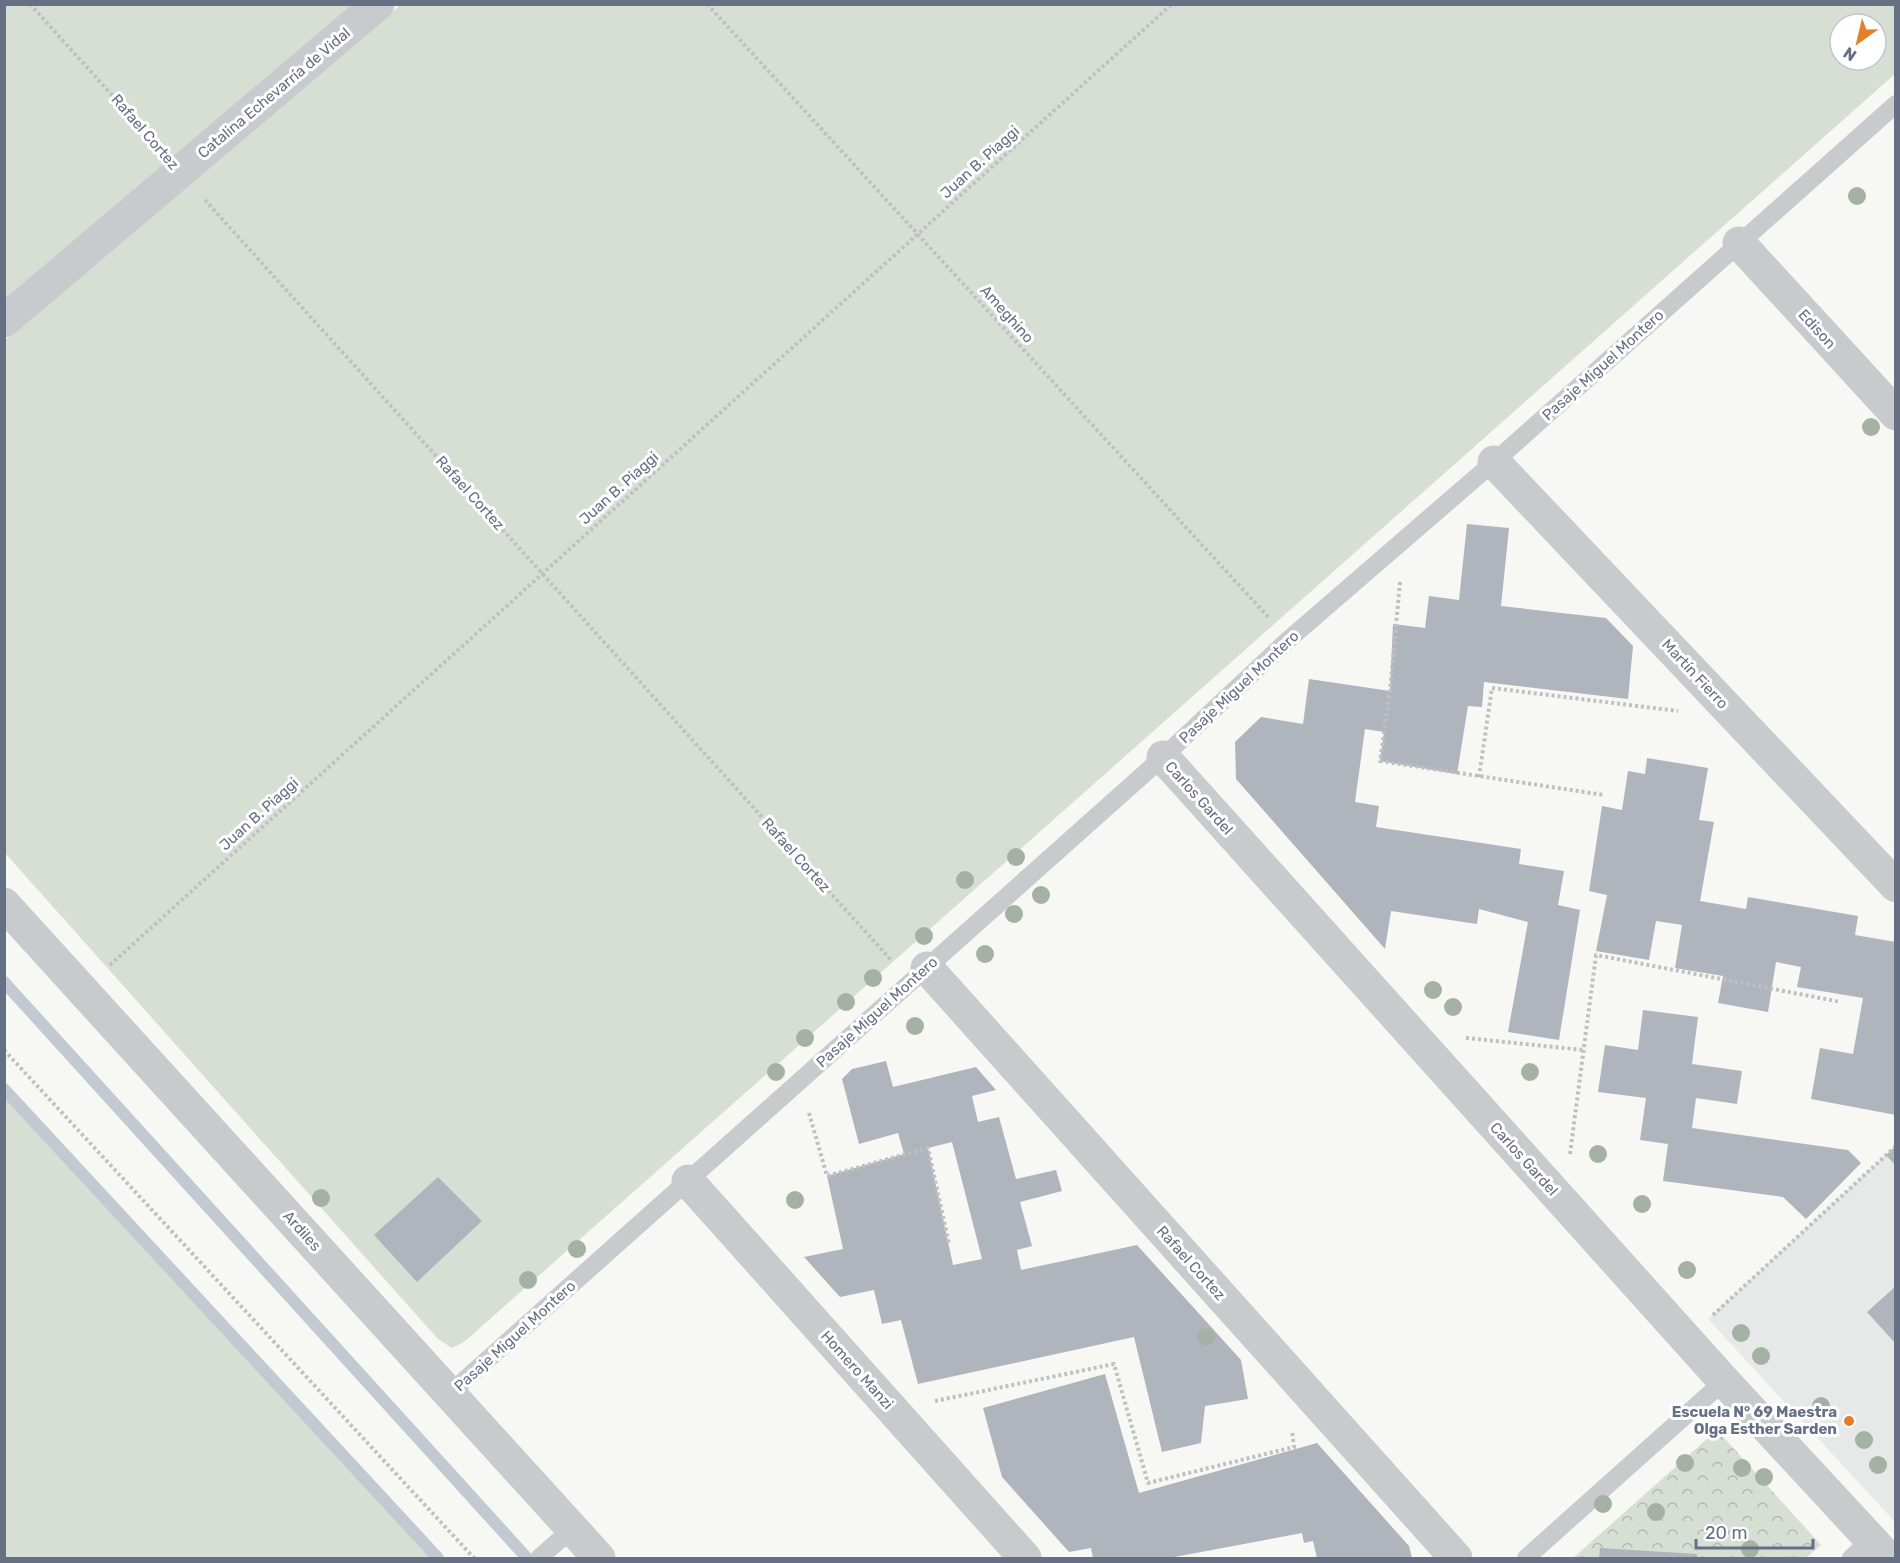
<svg xmlns="http://www.w3.org/2000/svg" width="1900" height="1563" font-family="Rubik,sans-serif">
  <style>
    .built { fill: #e7e8e8 }
    .grass { fill: #d7dfd5; fill-rule: evenodd }
    .forest { fill: url(#forest-crowns) }
    .lines { fill: none; stroke-linecap: round; stroke-linejoin: round }
    .stream { stroke: #c2c9d0; stroke-width: 12 }
    .building { fill: #b0b4bd; fill-rule: evenodd }
    .path { stroke: #bfc0c3; stroke-width: 4; stroke-dasharray: 3 3; stroke-linecap: butt }
    .lane { stroke: #c8cace; stroke-width: 18 }
    .street { stroke: #c8cace; stroke-width: 33 }
    .tree { fill: #a4b1a4 }
    .poi-dot { fill: #e47e28; stroke: #fff; stroke-width: 2 }
    .labels { text-anchor: middle; stroke-width: 6; stroke-linejoin: round; paint-order: stroke }
    .street-label { font-size: 15px; fill: #667085; stroke: #fff }
    .poi-label { font-size: 15px; font-weight: bold; fill: #667085; stroke: #fff; text-anchor: end }
  </style>
  <defs>
    <pattern id="forest-crowns" width="20" height="18" patternUnits="userSpaceOnUse" patternTransform="scale(1.5)"><rect width="20" height="18" fill="#d7dfd5"/><path d="M2 6a3 3 0 1 1 6 0M12 15a3 3 0 1 1 6 0" fill="none" stroke="#b2b9b2"/></pattern>
  </defs>
  <rect width="100%" height="100%" fill="#f7f7f4"/>
  <path class="built" d="M1895,1146V1522L1708,1319Z"/>
  <path class="grass" d="M5,5H352L5,302Z
    M400,5H1895V74L464,1342L452,1348L438,1339L5,853L4,341ZM1840,24H1876V60H1840Z
    M5,1089L43,1132L438,1558H5Z"/>
  <path class="forest" d="M1717,1430L1821,1545L1806,1558H1573Z"/>
  <g class="lines">
    <path class="stream" d="M4,982L527,1558
      M4,1089L438,1558"/>
  </g>
  <path class="building" d="M1467,524L1509,528L1501,606L1606,618L1633,646L1628,699L1484,682L1482,707L1468,706L1457,774L1380,761L1384,732L1365,729L1355,802L1379,806L1376,827L1521,849L1519,864L1564,871L1558,905L1580,910L1559,1040L1508,1032L1528,922L1479,909L1477,924L1391,911L1385,949L1236,779L1235,742L1261,717L1303,724L1309,679L1390,691L1393,624L1425,628L1429,596L1459,600Z
    M1647,758L1708,768L1699,820L1714,822L1700,901L1746,909L1748,897L1858,916L1855,935L1896,942V1115L1811,1099L1820,1048L1853,1054L1863,998L1797,987L1801,967L1776,962L1768,1012L1718,1003L1723,976L1675,968L1682,925L1656,921L1649,960L1596,951L1607,895L1589,891L1602,806L1622,810L1628,771L1645,774Z
    M1643,1010L1698,1017L1692,1064L1742,1071L1737,1104L1696,1098L1692,1128L1848,1150L1861,1163L1806,1219L1783,1197L1663,1181L1668,1144L1640,1140L1646,1098L1598,1092L1605,1045L1638,1050Z
    M886,1061L893,1087L976,1067L996,1090L972,1096L978,1122L999,1117L1016,1179L1056,1170L1062,1191L1020,1202L1032,1246L1017,1250L1021,1270L1137,1245L1241,1360L1248,1399L1205,1406L1201,1443L1162,1452L1134,1337L918,1384L901,1320L882,1324L874,1290L840,1297L804,1257L843,1249L827,1176L904,1154L898,1133L859,1144L842,1079L852,1069ZM952,1142L982,1259L953,1265L928,1148Z
    M1896,1146V1166L1886,1155Z
    M438,1177L482,1221L417,1282L374,1235Z
    M1896,1286V1344L1867,1312Z
    M1105,1374L1139,1493L1317,1443L1409,1546L1412,1558H1317L1313,1541L1304,1543L1302,1533L1169,1558H1093L1091,1548L1069,1552L1002,1477L983,1408Z
    M1600,1548L1697,1554V1558H1599Z"/>
  <g class="lines">
    <path class="path" d="M30,4L156,144
      M707,4L1270,619
      M205,200L891,960
      M1400,582L1390,691L1380,761L1604,795
      M1479,777L1492,688L1678,711
      M110,965L1172,4
      M1466,1038L1584,1050
      M4,1050L474,1558
      M809,1113L827,1176L928,1148L949,1244
      M1570,1154L1596,955L1841,1002
      M1713,1315L1896,1146
      M935,1401L1114,1364L1148,1483L1294,1447L1292,1431"/>
    <path class="lane" d="M450,1393L1163,757L1288,640L1494,462L1896,104
      M539,1558L572,1529
      M1526,1558L1724,1381
      M1851,1558L1871,1540"/>
    <path class="street" d="M1739,243L1896,414
      M4,321L378,4
      M1494,462L1896,886
      M1163,757L1724,1381L1888,1558
      M4,904L599,1558
      M927,968L1456,1558
      M688,1181L1025,1558"/>
  </g>
  <g class="tree">
    <circle cx="1857" cy="196" r="9"/>
    <circle cx="1871" cy="427" r="9"/>
    <circle cx="1016" cy="857" r="9"/>
    <circle cx="965" cy="880" r="9"/>
    <circle cx="1041" cy="895" r="9"/>
    <circle cx="1014" cy="914" r="9"/>
    <circle cx="924" cy="936" r="9"/>
    <circle cx="985" cy="954" r="9"/>
    <circle cx="873" cy="978" r="9"/>
    <circle cx="1433" cy="990" r="9"/>
    <circle cx="846" cy="1002" r="9"/>
    <circle cx="1453" cy="1007" r="9"/>
    <circle cx="915" cy="1026" r="9"/>
    <circle cx="805" cy="1038" r="9"/>
    <circle cx="776" cy="1072" r="9"/>
    <circle cx="1530" cy="1072" r="9"/>
    <circle cx="1598" cy="1154" r="9"/>
    <circle cx="321" cy="1198" r="9"/>
    <circle cx="795" cy="1200" r="9"/>
    <circle cx="1642" cy="1204" r="9"/>
    <circle cx="577" cy="1249" r="9"/>
    <circle cx="1687" cy="1270" r="9"/>
    <circle cx="528" cy="1280" r="9"/>
    <circle cx="1741" cy="1333" r="9"/>
    <circle cx="1206" cy="1337" r="9"/>
    <circle cx="1761" cy="1356" r="9"/>
    <circle cx="1821" cy="1406" r="9"/>
    <circle cx="1864" cy="1440" r="9"/>
    <circle cx="1685" cy="1463" r="9"/>
    <circle cx="1878" cy="1465" r="9"/>
    <circle cx="1742" cy="1468" r="9"/>
    <circle cx="1764" cy="1477" r="9"/>
    <circle cx="1603" cy="1504" r="9"/>
    <circle cx="1656" cy="1512" r="9"/>
    <circle cx="1750" cy="1549" r="9"/>
  </g>
  <circle class="poi-dot" cx="1849" cy="1421" r="6"/>
  <g class="labels">
    <g class="street-label">
      <text transform="translate(274 93) rotate(-40)" y="5">Catalina Echevarría de Vidal</text>
      <text transform="translate(145 132) rotate(49)" y="5">Rafael Cortez</text>
      <text transform="translate(980 162) rotate(-42)" y="5">Juan B. Piaggi</text>
      <text transform="translate(1007 314) rotate(48)" y="5">Ameghino</text>
      <text transform="translate(1817 329) rotate(48)" y="5">Edison</text>
      <text transform="translate(1603 365) rotate(-42)" y="5">Pasaje Miguel Montero</text>
      <text transform="translate(619 488) rotate(-42)" y="5">Juan B. Piaggi</text>
      <text transform="translate(470 493) rotate(48)" y="5">Rafael Cortez</text>
      <text transform="translate(1695 674) rotate(47)" y="5">Martín Fierro</text>
      <text transform="translate(1239 687) rotate(-43)" y="5">Pasaje Miguel Montero</text>
      <text transform="translate(1199 798) rotate(48)" y="5">Carlos Gardel</text>
      <text transform="translate(259 814) rotate(-42)" y="5">Juan B. Piaggi</text>
      <text transform="translate(796 855) rotate(48)" y="5">Rafael Cortez</text>
      <text transform="translate(877 1012) rotate(-42)" y="5">Pasaje Miguel Montero</text>
      <text transform="translate(1524 1159) rotate(48)" y="5">Carlos Gardel</text>
      <text transform="translate(302 1231) rotate(48)" y="5">Ardiles</text>
      <text transform="translate(1191 1263) rotate(48)" y="5">Rafael Cortez</text>
      <text transform="translate(515 1336) rotate(-42)" y="5">Pasaje Miguel Montero</text>
      <text transform="translate(857 1370) rotate(48)" y="5">Homero Manzi</text>
    </g>
    <g class="poi-label">
      <text x="1837" y="1417">Escuela N° 69 Maestra<tspan x="1837" dy="17">Olga Esther Sarden</tspan></text>
    </g>
  </g>
  <rect width="1900" height="1563" fill="none" stroke="#667085" stroke-width="12"/>
  <g transform="translate(1858 42) rotate(214)"><circle r="28" fill="#ffffff" stroke="#c2c6ce" stroke-width="1.5"/>
  <path d="M0-4.5L10 22L0 15L-10 22Z" fill="#e47e28"/>
  <text y="-9" font-size="16" font-weight="bold" text-anchor="middle" fill="#667085">N</text>
  </g>
  <path d="M1696 1539v9h117v-9" fill="none" stroke="#667085" stroke-width="3"/>
  <text x="1705" y="1539" font-size="18" fill="#667085" stroke="#ffffff" stroke-width="4.5" paint-order="stroke">20 m</text>
</svg>
